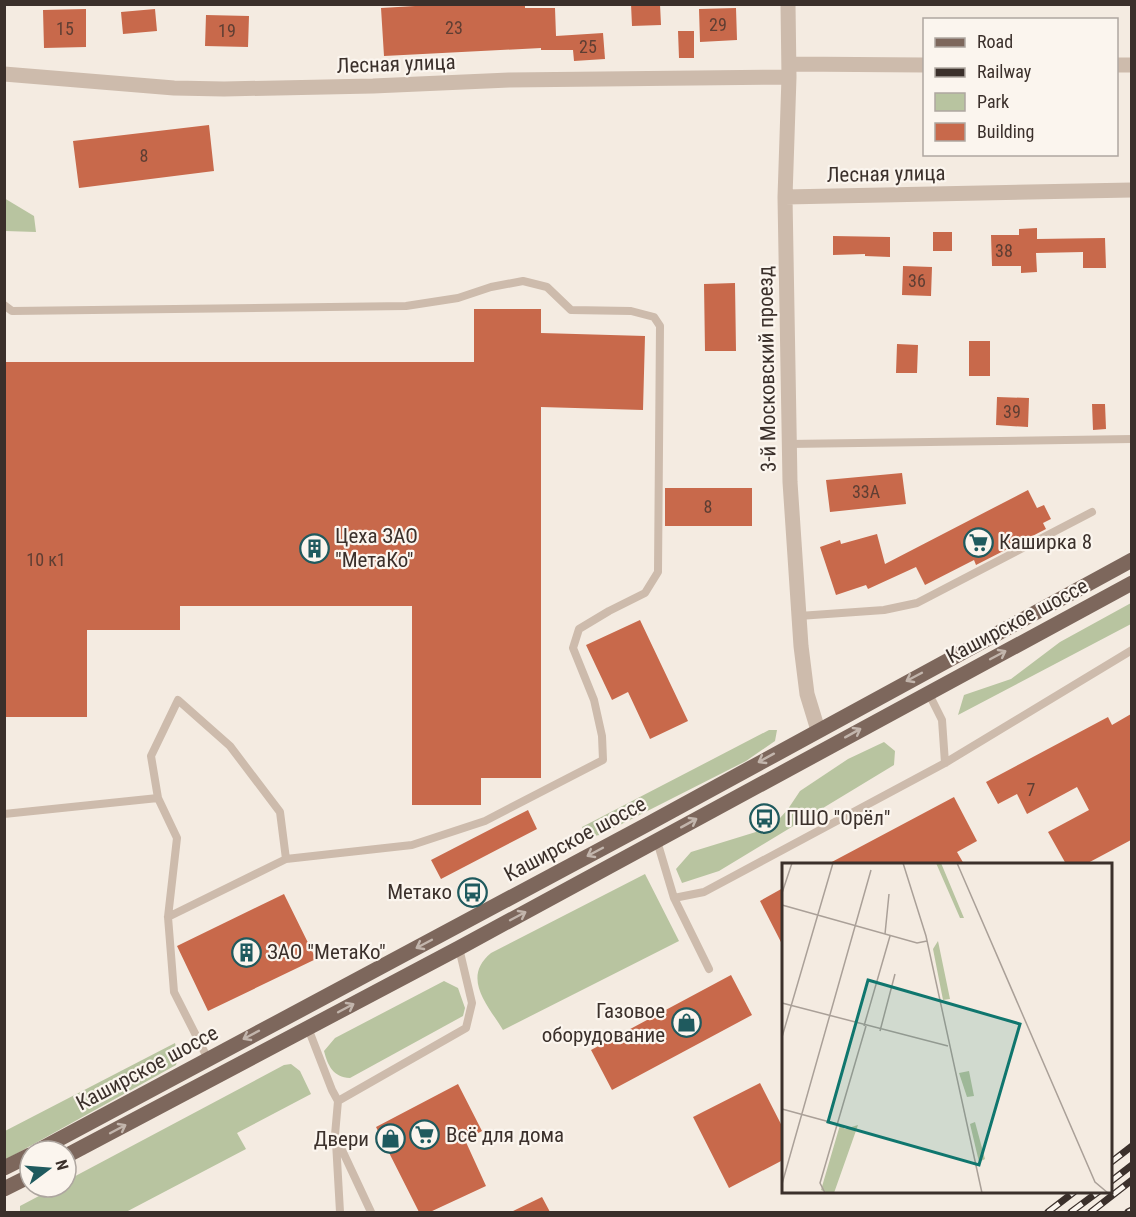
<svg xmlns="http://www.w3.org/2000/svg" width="1136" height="1217" font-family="'Roboto Condensed',sans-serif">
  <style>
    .green { fill: #b8c4a0 }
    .building { fill: #c8694b }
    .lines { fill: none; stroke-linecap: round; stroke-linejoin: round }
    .service { stroke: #cdbbac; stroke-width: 8 }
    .minor { stroke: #cdbbac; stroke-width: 15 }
    .primary { stroke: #7d675c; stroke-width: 15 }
    .rail-casing { stroke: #3b302b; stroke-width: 7 }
    .rail { stroke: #fbf5ee; stroke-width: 4.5; stroke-dasharray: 14; stroke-linecap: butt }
    .oneway { stroke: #c2b5ac }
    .labels { text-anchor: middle; stroke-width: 4.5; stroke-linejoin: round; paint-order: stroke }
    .number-label { font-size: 18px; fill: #5e3e33 }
    .street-label { font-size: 21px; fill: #3b302b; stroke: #fbf5ee }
    .poi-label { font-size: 21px; fill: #3b302b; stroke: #fbf5ee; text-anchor: start }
    .inset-road { fill: none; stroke: #aaa098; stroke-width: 1.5 }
    .view { fill: #0f766e; fill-opacity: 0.15; stroke: #0f766e; stroke-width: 3 }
    .inset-edge { fill: none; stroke: #3b302b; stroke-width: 3 }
  </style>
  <rect width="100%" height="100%" fill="#f4ebe1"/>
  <path class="green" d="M4,198L34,216L36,232L5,231Z
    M1131,603V624L958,715L964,695L1011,679L1060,642Z
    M769,730H777L775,741L746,761L600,835L585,837L582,827Z
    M884,742L895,751L894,765L719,871L682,883L676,869L691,852L772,827L788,809L800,791L848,759Z
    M645,874L679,941L503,1030C488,1005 461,978 491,953Z
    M444,981L458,988L465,1008L463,1016L350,1078C333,1077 328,1066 324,1051L335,1038Z
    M175,1043L178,1057L176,1065L5,1160V1131Z
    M291,1064L300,1071L311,1094L237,1133L246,1149L126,1212H20V1206L56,1187H66V1181L284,1065Z"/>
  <path class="building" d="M449,4H525V8H555L556,36L603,33L605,59L574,61L573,50H541V48L384,56L381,8Z
    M631,4H660L661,25L632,26Z
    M736,8L737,40L700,42L699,9Z
    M86,9V47L44,48L43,10Z
    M155,9L157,31L123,34L121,12Z
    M206,15L249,16L248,47L205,46Z
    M678,31H694V58H679Z
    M209,125L214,171L79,188L73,141Z
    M1037,228V239L1105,238L1106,268H1083V252L1036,253L1037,272L1021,273V266H992L991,235H1019V229Z
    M933,232H952V251H933Z
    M833,236L890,237V257L865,256V254L833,255Z
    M903,266L932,267L931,296L902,295Z
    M735,283L736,351H705L704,284Z
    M474,309H541V333L645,336L643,410L541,407V778H481V805H412V606H180V630H87V717H4V362H474Z
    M969,341H990V376H969Z
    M897,344L918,345L917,373H896Z
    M997,397L1029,398L1028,427L996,425Z
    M1092,404H1105L1106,429L1093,430Z
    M902,473L906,504L830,512L826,480Z
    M665,488H752V526H665Z
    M1028,490L1037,508L1044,505L1051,519L1043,523L1046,529L976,565L974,560L925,585L916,567L868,589L866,585L836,595L820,547L840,540L841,544L877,534L885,564Z
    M640,620L688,721L650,739L628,692L612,700L586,645Z
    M1131,714V840L1086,864H1066L1048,832L1089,810L1077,787L1027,814L1017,794L998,804L986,782L1108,717L1112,725Z
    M954,797L977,841L957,852L964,864H828Z
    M528,810L537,829L441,879L431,860Z
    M783,888V946L760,901Z
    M284,894L316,959L208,1011L177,946Z
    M731,975L752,1015L612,1090L591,1050Z
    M760,1083L783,1128V1160L729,1188L693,1117Z
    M458,1084L482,1131L465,1140L486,1186L430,1212H419L376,1127Z
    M542,1197L550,1212H511Z"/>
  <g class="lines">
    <path class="service" d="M4,305L12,311L406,306L458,298L491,287L523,281L547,287L571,310L631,311L654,317L660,326L658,572L645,593L609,611L579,629L573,648L594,700L602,736L603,760L485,821L412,845L286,859L168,917
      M788,444L1132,439
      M799,616L884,610L917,603L1092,512
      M928,692L942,720L945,763
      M4,814L158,798
      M657,841L674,898L709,969
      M674,898L704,892L945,763L1132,650
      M308,1028L332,1090L338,1101
      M208,1059L174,992L168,917L177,838L158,798L151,756L178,700L230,746L280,812L286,859
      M336,1142L340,1212
      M371,1212L335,1135L338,1101L466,1028L472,1003L459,948"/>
    <path class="minor" d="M788,4L789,77L785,197L790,482L801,646L807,694L818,730
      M789,64L924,65
      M1116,65H1132
      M4,74L174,88L224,89L373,86L509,80L789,77
      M785,197L1132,190"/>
    <path class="primary" d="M37,1151L648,824L1132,560
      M66,1156L459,948L1132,583
      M4,1168L30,1155
      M4,1189L30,1176"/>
    <defs>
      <path id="rail" d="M1110,1163L1132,1146
        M1110,1182L1132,1165
        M1048,1212L1074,1192
        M1071,1212L1098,1192
        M1091,1212L1132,1180
        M1128,1212L1132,1210"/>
    </defs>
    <use href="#rail" class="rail-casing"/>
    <use href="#rail" class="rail"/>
  </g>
  <defs><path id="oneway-shaft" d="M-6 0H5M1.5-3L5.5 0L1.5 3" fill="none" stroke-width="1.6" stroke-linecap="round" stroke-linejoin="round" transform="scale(1.5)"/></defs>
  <g class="oneway">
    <use href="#oneway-shaft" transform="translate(998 655) rotate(-28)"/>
    <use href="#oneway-shaft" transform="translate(914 677) rotate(152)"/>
    <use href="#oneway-shaft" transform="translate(853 733) rotate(-29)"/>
    <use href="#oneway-shaft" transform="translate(766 758) rotate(151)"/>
    <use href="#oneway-shaft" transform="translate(689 823) rotate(-29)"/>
    <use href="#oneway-shaft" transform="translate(595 852) rotate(152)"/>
    <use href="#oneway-shaft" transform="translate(518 916) rotate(-28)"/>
    <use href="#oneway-shaft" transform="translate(424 944) rotate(152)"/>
    <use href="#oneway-shaft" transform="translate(346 1008) rotate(-28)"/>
    <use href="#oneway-shaft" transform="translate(251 1035) rotate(152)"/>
    <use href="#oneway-shaft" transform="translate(118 1129) rotate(-28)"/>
  </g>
  <defs>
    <symbol id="supermarket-ring" viewBox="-11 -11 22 22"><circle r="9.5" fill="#fbf5ee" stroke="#1f5a5e" stroke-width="1.5"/><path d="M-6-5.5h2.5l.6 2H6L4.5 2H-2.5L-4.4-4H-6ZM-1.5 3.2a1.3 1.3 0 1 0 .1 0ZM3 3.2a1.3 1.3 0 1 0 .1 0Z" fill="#1f5a5e"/></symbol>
    <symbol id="building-ring" viewBox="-11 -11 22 22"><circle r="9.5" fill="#fbf5ee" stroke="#1f5a5e" stroke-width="1.5"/><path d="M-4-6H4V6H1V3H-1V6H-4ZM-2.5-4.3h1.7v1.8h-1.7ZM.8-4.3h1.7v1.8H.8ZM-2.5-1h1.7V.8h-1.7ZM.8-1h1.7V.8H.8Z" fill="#1f5a5e"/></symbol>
    <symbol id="bus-ring" viewBox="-11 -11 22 22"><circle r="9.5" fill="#fbf5ee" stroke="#1f5a5e" stroke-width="1.5"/><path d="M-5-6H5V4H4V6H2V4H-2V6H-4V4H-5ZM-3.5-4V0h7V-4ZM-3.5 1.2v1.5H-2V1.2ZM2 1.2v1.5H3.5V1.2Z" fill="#1f5a5e"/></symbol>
    <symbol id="shop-ring" viewBox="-11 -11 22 22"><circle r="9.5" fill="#fbf5ee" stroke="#1f5a5e" stroke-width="1.5"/><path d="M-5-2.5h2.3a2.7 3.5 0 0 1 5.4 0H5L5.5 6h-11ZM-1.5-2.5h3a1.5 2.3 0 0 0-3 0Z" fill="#1f5a5e"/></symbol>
  </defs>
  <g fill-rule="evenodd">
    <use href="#supermarket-ring" x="962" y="526" width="33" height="33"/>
    <use href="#building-ring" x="298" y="532" width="33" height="33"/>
    <use href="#bus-ring" x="748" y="802" width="33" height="33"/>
    <use href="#bus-ring" x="456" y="876" width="33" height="33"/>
    <use href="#building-ring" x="230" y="936" width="33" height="33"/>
    <use href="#shop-ring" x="670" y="1006" width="33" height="33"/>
    <use href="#supermarket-ring" x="408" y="1118" width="33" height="33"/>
    <use href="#shop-ring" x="374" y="1122" width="33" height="33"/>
  </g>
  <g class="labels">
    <g class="number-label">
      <text x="718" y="31">29</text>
      <text x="454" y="34">23</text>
      <text x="65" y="35">15</text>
      <text x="227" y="37">19</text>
      <text x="588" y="53">25</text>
      <text x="144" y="162">8</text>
      <text x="1004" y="257">38</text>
      <text x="917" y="287">36</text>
      <text x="1012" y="418">39</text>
      <text x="866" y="498">33А</text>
      <text x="708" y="513">8</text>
      <text x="46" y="566">10 к1</text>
      <text x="1031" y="796">7</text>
    </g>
    <g class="street-label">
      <text transform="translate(396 64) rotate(-2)" y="7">Лесная улица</text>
      <text transform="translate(886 174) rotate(-1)" y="7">Лесная улица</text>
      <text transform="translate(767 369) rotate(-91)" y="7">3-й Московский проезд</text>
      <text transform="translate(1017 621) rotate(-28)" y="7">Каширское шоссе</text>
      <text transform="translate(575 839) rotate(-28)" y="7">Каширское шоссе</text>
      <text transform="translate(147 1068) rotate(-28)" y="7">Каширское шоссе</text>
    </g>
    <g class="poi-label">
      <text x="335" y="543">Цеха ЗАО<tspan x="335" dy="24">"МетаКо"</tspan></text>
      <text x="999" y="549">Каширка 8</text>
      <text x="786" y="825">ПШО "Орёл"</text>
      <text x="452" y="899" text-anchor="end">Метако</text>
      <text x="267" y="959">ЗАО "МетаКо"</text>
      <text x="665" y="1018" text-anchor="end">Газовое<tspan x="665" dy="24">оборудование</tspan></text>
      <text x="446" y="1142">Всё для дома</text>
      <text x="369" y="1146" text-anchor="end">Двери</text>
    </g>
  </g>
  <g transform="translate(782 863)">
    <rect width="330" height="330" fill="#f4ebe1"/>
    <path d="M154,0H159L182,55H178ZM156,78L168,136L161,137L151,86ZM187,208L192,233L185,234L177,210ZM193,259L203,296L197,299L188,261ZM58,262L63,266L76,262L52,330H46L39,327Z" fill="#b8c4a0"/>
    <path class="inset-road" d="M121,0L144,73L200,330M175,0L313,319L326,330M0,30L10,0M0,42L135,80L145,78M103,71L107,31M0,140L166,183M82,163L108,73M98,168L113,111M0,174L51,0M0,246L55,261M0,321L89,7M43,330L38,320L84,163"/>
    <path class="view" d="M86,117L238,161L197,302L46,259Z"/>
    <rect width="330" height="330" class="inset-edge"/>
  </g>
  <rect width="1136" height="1217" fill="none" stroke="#3b302b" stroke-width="12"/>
  <rect x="923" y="18" width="195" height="138" fill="#fbf5ee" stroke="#aea6a0" stroke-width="1.5"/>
  <rect x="935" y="38" width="30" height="9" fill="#7d675c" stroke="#aea6a0" stroke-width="1.5"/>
  <text x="977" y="48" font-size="18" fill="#3b302b">Road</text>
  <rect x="935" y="68" width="30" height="9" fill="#3b302b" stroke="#aea6a0" stroke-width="1.5"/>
  <text x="977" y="78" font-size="18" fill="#3b302b">Railway</text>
  <rect x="935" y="93" width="30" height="18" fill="#b8c4a0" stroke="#aea6a0" stroke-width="1.5"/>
  <text x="977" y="108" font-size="18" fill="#3b302b">Park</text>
  <rect x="935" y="123" width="30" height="18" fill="#c8694b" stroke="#aea6a0" stroke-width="1.5"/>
  <text x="977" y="138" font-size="18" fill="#3b302b">Building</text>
  <g transform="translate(48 1169) rotate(74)"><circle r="28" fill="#fbf5ee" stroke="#aea6a0" stroke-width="1.5"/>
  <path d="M0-4.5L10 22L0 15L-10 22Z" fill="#1f5a5e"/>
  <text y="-9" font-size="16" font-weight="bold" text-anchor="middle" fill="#3b302b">N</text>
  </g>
</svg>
